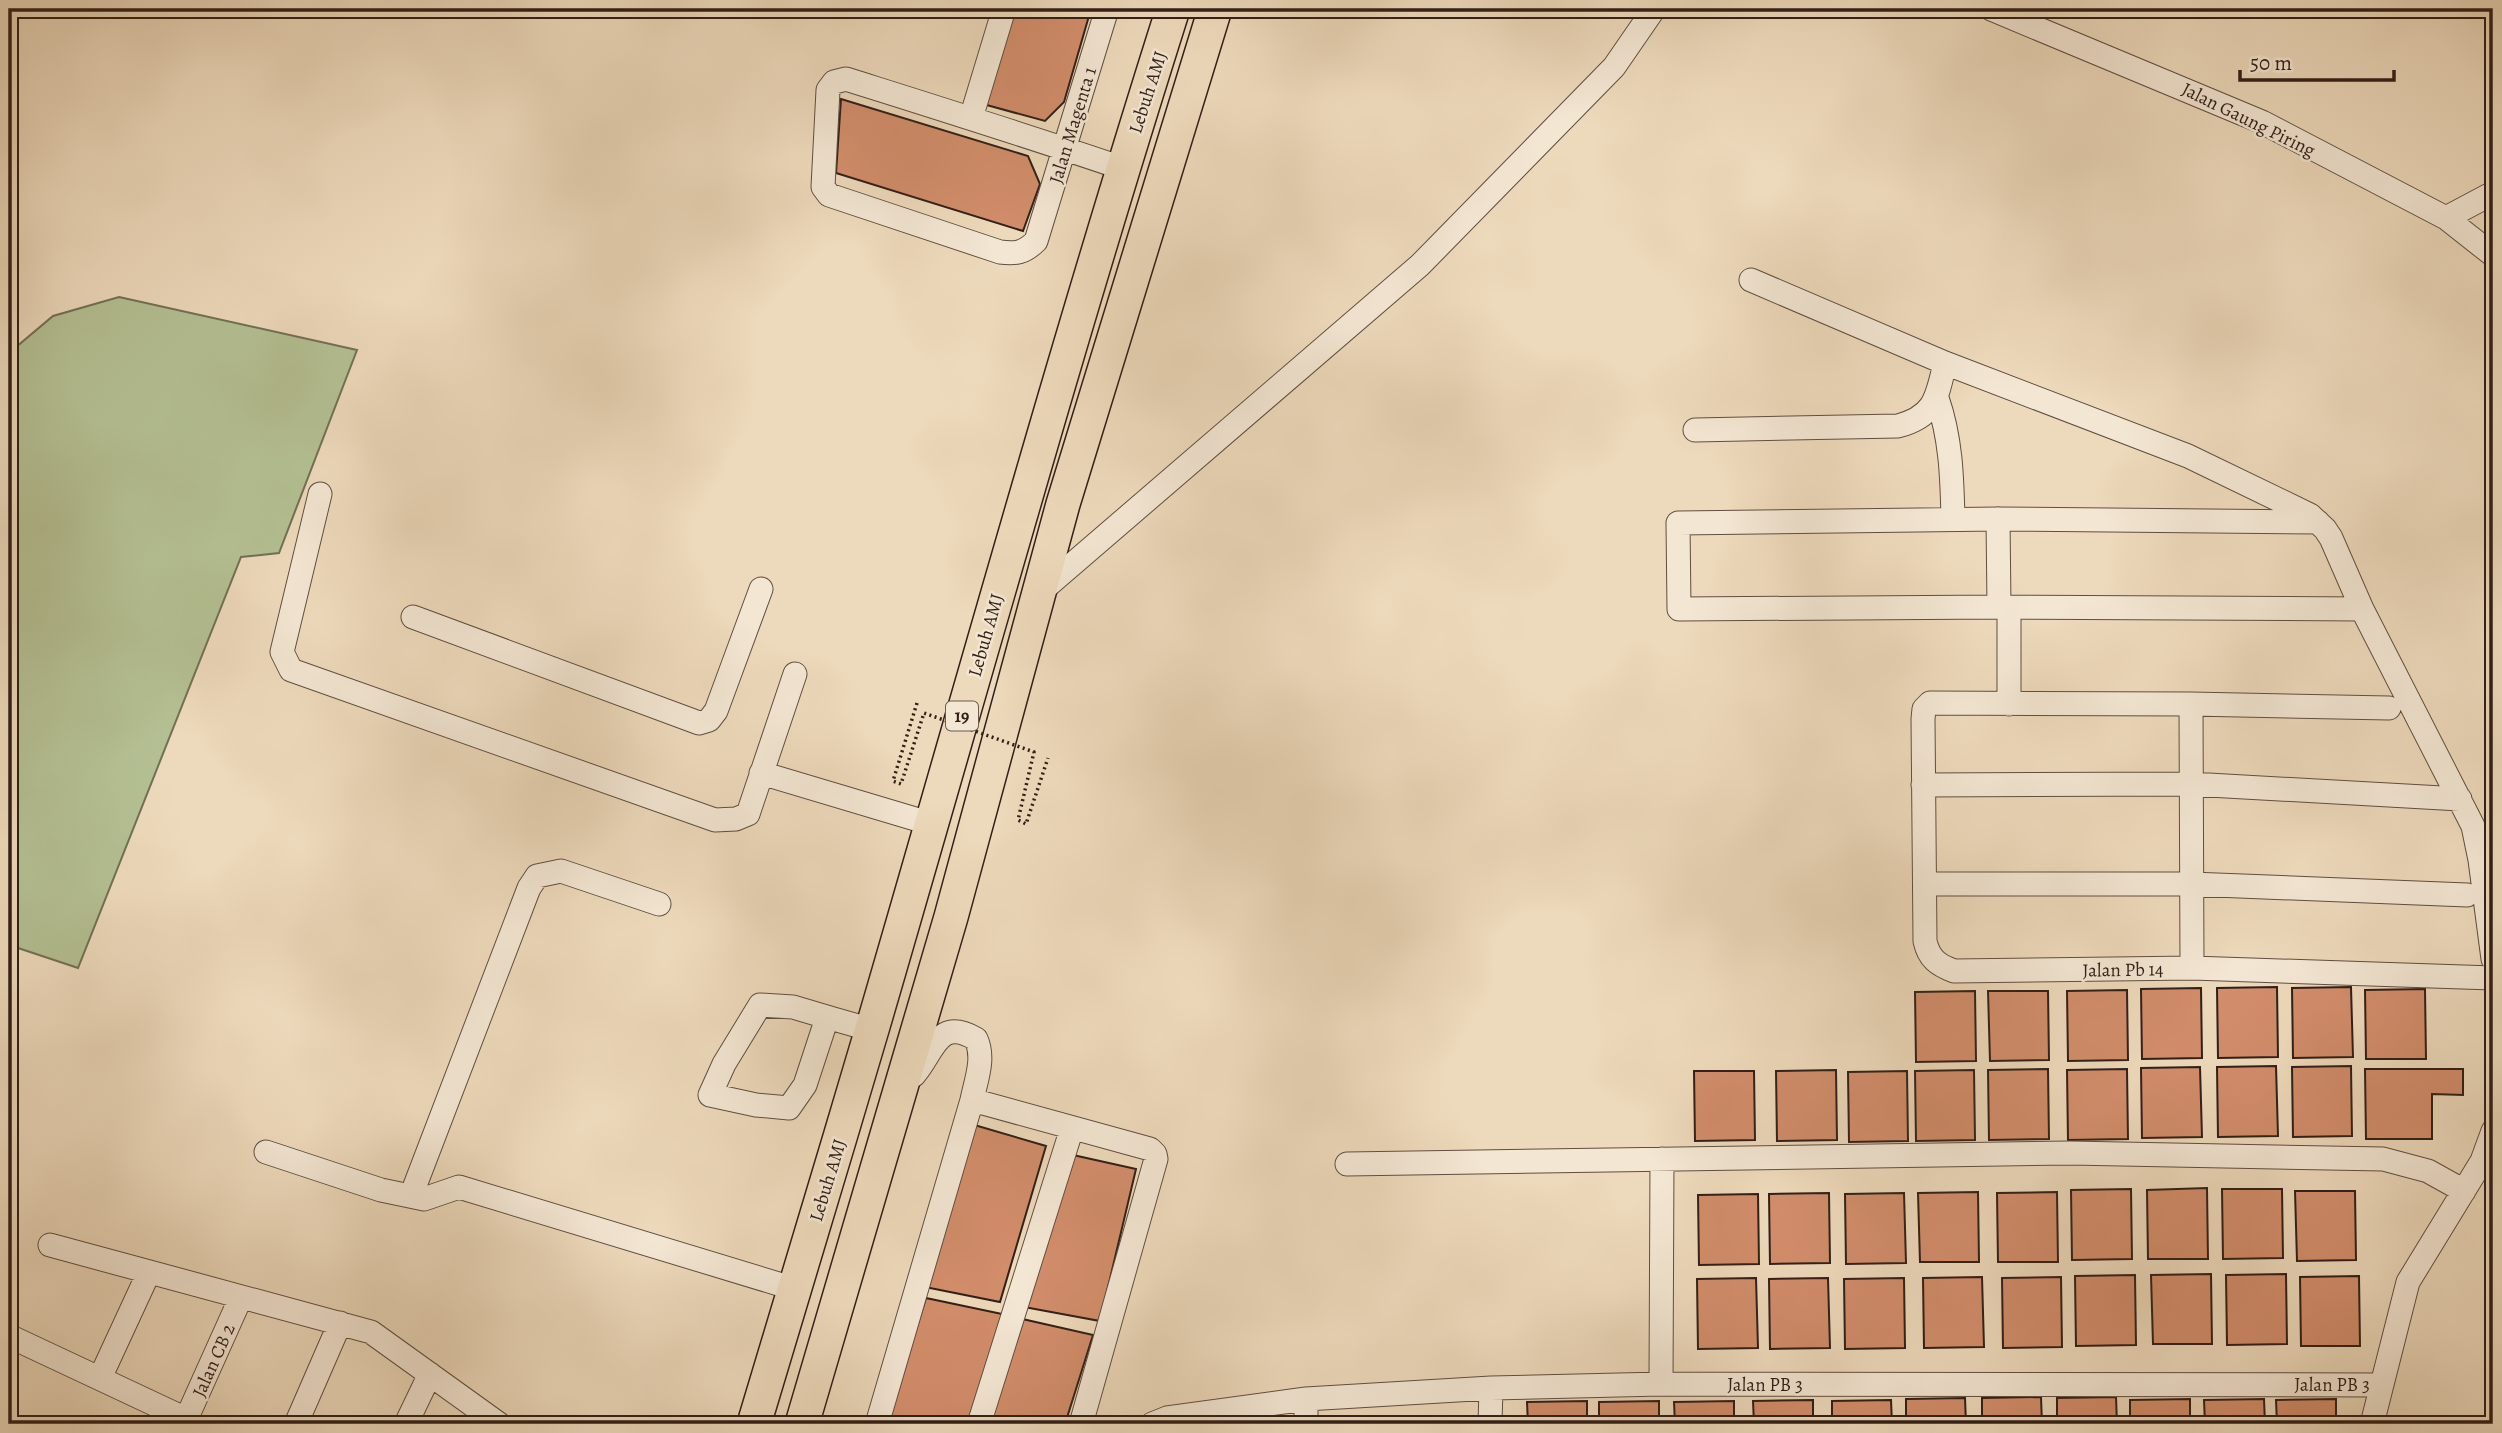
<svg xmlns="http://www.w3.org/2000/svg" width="2502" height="1433" font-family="Alegreya,serif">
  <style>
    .green { fill: #b4c093; stroke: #727056; stroke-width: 2 }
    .building { fill: #d28d6b; stroke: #311f18; stroke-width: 2 }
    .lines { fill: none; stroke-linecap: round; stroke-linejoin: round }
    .minor-casing { stroke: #604e41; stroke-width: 25 }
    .highway-casing { stroke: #311f18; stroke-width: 36 }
    .minor { stroke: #f3e6d3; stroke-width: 23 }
    .highway { stroke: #edd9bb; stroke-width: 33 }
    .path-bridge { stroke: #311f18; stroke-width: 3.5; stroke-dasharray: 2 3.5; stroke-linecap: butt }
    .labels { text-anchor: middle; stroke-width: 5; stroke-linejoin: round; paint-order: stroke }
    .shield { fill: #f3e6d3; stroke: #6b5b50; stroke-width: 2 }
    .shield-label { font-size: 18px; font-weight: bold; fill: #311f18 }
    .street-label { font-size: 19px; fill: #311f18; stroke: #f3e6d3 }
  </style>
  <rect width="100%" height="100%" fill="#edd9bb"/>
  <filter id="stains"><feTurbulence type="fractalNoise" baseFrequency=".00286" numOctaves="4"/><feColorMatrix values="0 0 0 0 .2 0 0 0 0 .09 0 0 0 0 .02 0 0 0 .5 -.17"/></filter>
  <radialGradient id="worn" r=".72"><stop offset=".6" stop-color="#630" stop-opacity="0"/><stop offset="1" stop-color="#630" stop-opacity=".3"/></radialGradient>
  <path class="green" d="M119,297L357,350L279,553L241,557L78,968L9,945V353L53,316Z"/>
  <path class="building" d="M1013,9H1091L1064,102L1045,121L983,104Z
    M841,99L1028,156L1040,184L1023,231L836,173Z
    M2277,987L2278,1057L2218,1058L2217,988Z
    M2351,987L2353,1057L2293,1058L2292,988Z
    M2201,988L2202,1058L2142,1059L2141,989Z
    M2425,989L2426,1059H2366L2365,990Z
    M2127,990L2128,1060L2068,1061L2067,991Z
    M1975,991L1976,1061L1916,1062L1915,992Z
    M1988,991H2048L2049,1060L1990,1061Z
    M2276,1066L2278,1136L2218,1137L2217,1067Z
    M2351,1066L2352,1136L2293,1137L2292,1067Z
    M2200,1067L2202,1137L2142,1138L2141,1068Z
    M2048,1069L2049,1139L1989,1140L1988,1070Z
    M2127,1069L2128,1139L2068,1140L2067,1070Z
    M2365,1069H2463V1095L2432,1094V1139H2366Z
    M1836,1070L1837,1140L1777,1141L1776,1071Z
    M1974,1070L1975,1140L1916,1141L1915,1071Z
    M1694,1071H1754L1755,1140L1695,1141Z
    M1907,1071L1908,1141L1849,1142L1848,1072Z
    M971,1124L1046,1146L1000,1302L925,1287Z
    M1073,1155L1136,1169L1100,1321L1024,1307Z
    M2207,1188L2208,1259H2148L2147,1190Z
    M2131,1189L2132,1259L2072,1260L2071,1190Z
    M2222,1189H2282L2283,1258L2223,1259Z
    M2295,1191H2355L2356,1260L2297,1261Z
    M1978,1192L1979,1262H1920L1918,1193Z
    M2057,1192L2058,1262H1998L1997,1193Z
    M1829,1193L1830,1263L1770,1264L1769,1194Z
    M1904,1193L1906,1263L1846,1264L1845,1194Z
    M1758,1194L1759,1264L1699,1265L1698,1195Z
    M2211,1274L2212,1344H2153L2151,1275Z
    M2286,1274L2287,1344L2227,1345L2226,1275Z
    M2135,1275L2136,1345L2076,1346L2075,1276Z
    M2359,1276L2360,1346H2301L2300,1277Z
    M1982,1277L1984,1347L1924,1348L1923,1278Z
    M2061,1277L2062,1347L2003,1348L2002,1278Z
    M1756,1278L1758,1348L1698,1349L1697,1279Z
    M1828,1278L1830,1348L1770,1349L1769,1279Z
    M1904,1278L1905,1348L1845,1349L1844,1279Z
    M926,1298L1002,1314L968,1424H886Z
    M1018,1318L1093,1335L1065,1424H984Z
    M2041,1397L2042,1424H1982V1398Z
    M2116,1397L2117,1424H2057V1398Z
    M1965,1398L1966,1424H1906V1399Z
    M2190,1399V1424H2130V1400Z
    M2264,1399L2265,1424H2205L2204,1400Z
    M2336,1399V1424H2277L2276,1400Z
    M1813,1400V1424H1754L1753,1401Z
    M1891,1400L1892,1424H1832V1401Z
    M1587,1401V1424H1528L1527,1402Z
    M1659,1401V1424H1599V1402Z
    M1734,1401V1424H1675L1674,1402Z"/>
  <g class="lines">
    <defs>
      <path id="minor" d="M1107,9L1036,241C1024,253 1016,254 1000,252L829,195L823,187L828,90L834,82L846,79C938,108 1031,137 1122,168
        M1991,9L2262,122L2446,218L2493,255
        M971,118L1004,9
        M2446,218L2493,193
        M1751,280L1945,363L2188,456L2310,515L2325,529L2331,538L2362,609L2473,826L2480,860L2493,959
        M1937,398C1951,438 1952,477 1953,519
        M1695,430L1898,426C1936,416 1937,396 1945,363
        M320,494L282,652L291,670L715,820L736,819L748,814L795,674
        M1998,519L1999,607
        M2318,522L1998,519L1678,523L1679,609L1999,607L2362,609
        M1039,593L1420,265L1614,67L1654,9
        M2009,607V704
        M413,617L699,723L709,720L716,711L761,589
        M2191,704L2192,968
        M2389,708L2191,704L1930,703L1924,709L1923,719L1925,941C1929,959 1938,965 1954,971L2192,968L2493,978
        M761,773L932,824
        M1923,785L2191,784L2460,799
        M1926,884H2191L2467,895
        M830,1018L793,1007L760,1005L724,1064L710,1095L756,1105L789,1108L805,1085L825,1024L830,1018L872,1030
        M972,1100L1150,1149L1155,1154L1156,1159L1081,1424
        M266,1152L381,1190L424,1199L459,1187L795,1289
        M1347,1164L2070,1153L2383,1159L2428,1171L2464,1191
        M411,1196L529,888L537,876L561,871L659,904
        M50,1245L371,1332L499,1424
        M9,1336L186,1419
        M100,1378L149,1272
        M1661,1384L1662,1159
        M1306,1399V1424
        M184,1424L241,1297
        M296,1424L340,1323
        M406,1424L430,1374
        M877,1424L972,1100C976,1080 985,1058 976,1039C937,1016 934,1053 914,1075
        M979,1424L1072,1128
        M1152,1424L1167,1418L1306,1399L1491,1388L1661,1384L2382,1385
        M1490,1424L1491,1388
        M2372,1424L2408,1282L2482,1161L2493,1131"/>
      <path id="highway" d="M754,1424C793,1292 834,1159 873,1026C972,687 1066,346 1173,9
        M802,1424L951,917L1063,504L1215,9"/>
    </defs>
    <use href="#minor" class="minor-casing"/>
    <use href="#highway" class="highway-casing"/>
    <use href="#minor" class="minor"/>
    <use href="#highway" class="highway"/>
    <path class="path-bridge" d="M917,703L893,781L901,784L924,713L1034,752L1018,820L1026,824L1048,758"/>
  </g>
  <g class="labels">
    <rect class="shield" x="946" y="701.5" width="32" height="29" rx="5"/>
    <g class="shield-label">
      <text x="962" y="722">19</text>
    </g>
    <g class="street-label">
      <text transform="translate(1147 92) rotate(-72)" y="7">Lebuh AMJ</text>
      <text transform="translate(2249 119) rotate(26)" y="7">Jalan Gaung Piring</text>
      <text transform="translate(1072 125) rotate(-73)" y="7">Jalan Magenta 1</text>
      <text transform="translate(985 635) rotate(-74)" y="7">Lebuh AMJ</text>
      <text transform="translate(2123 969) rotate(-1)" y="7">Jalan Pb 14</text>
      <text transform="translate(827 1180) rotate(-73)" y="7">Lebuh AMJ</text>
      <text transform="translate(213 1360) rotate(-66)" y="7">Jalan CB 2</text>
      <text x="1765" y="1391">Jalan PB 3</text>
      <text x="2332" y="1391">Jalan PB 3</text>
    </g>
  </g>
  <rect width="2502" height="1433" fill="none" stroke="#edd9bb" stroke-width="35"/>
  <rect x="10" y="10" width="2481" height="1412" fill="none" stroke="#311f18" stroke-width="3.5"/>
  <rect x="18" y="18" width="2467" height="1398" fill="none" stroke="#311f18" stroke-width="2"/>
  <path d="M2240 70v10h154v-10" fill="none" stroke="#311f18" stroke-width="3.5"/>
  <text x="2250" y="70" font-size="21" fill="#311f18" stroke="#f3e6d3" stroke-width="5" paint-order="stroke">50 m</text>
  <rect width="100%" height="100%" filter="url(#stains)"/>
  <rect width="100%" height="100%" fill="url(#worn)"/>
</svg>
